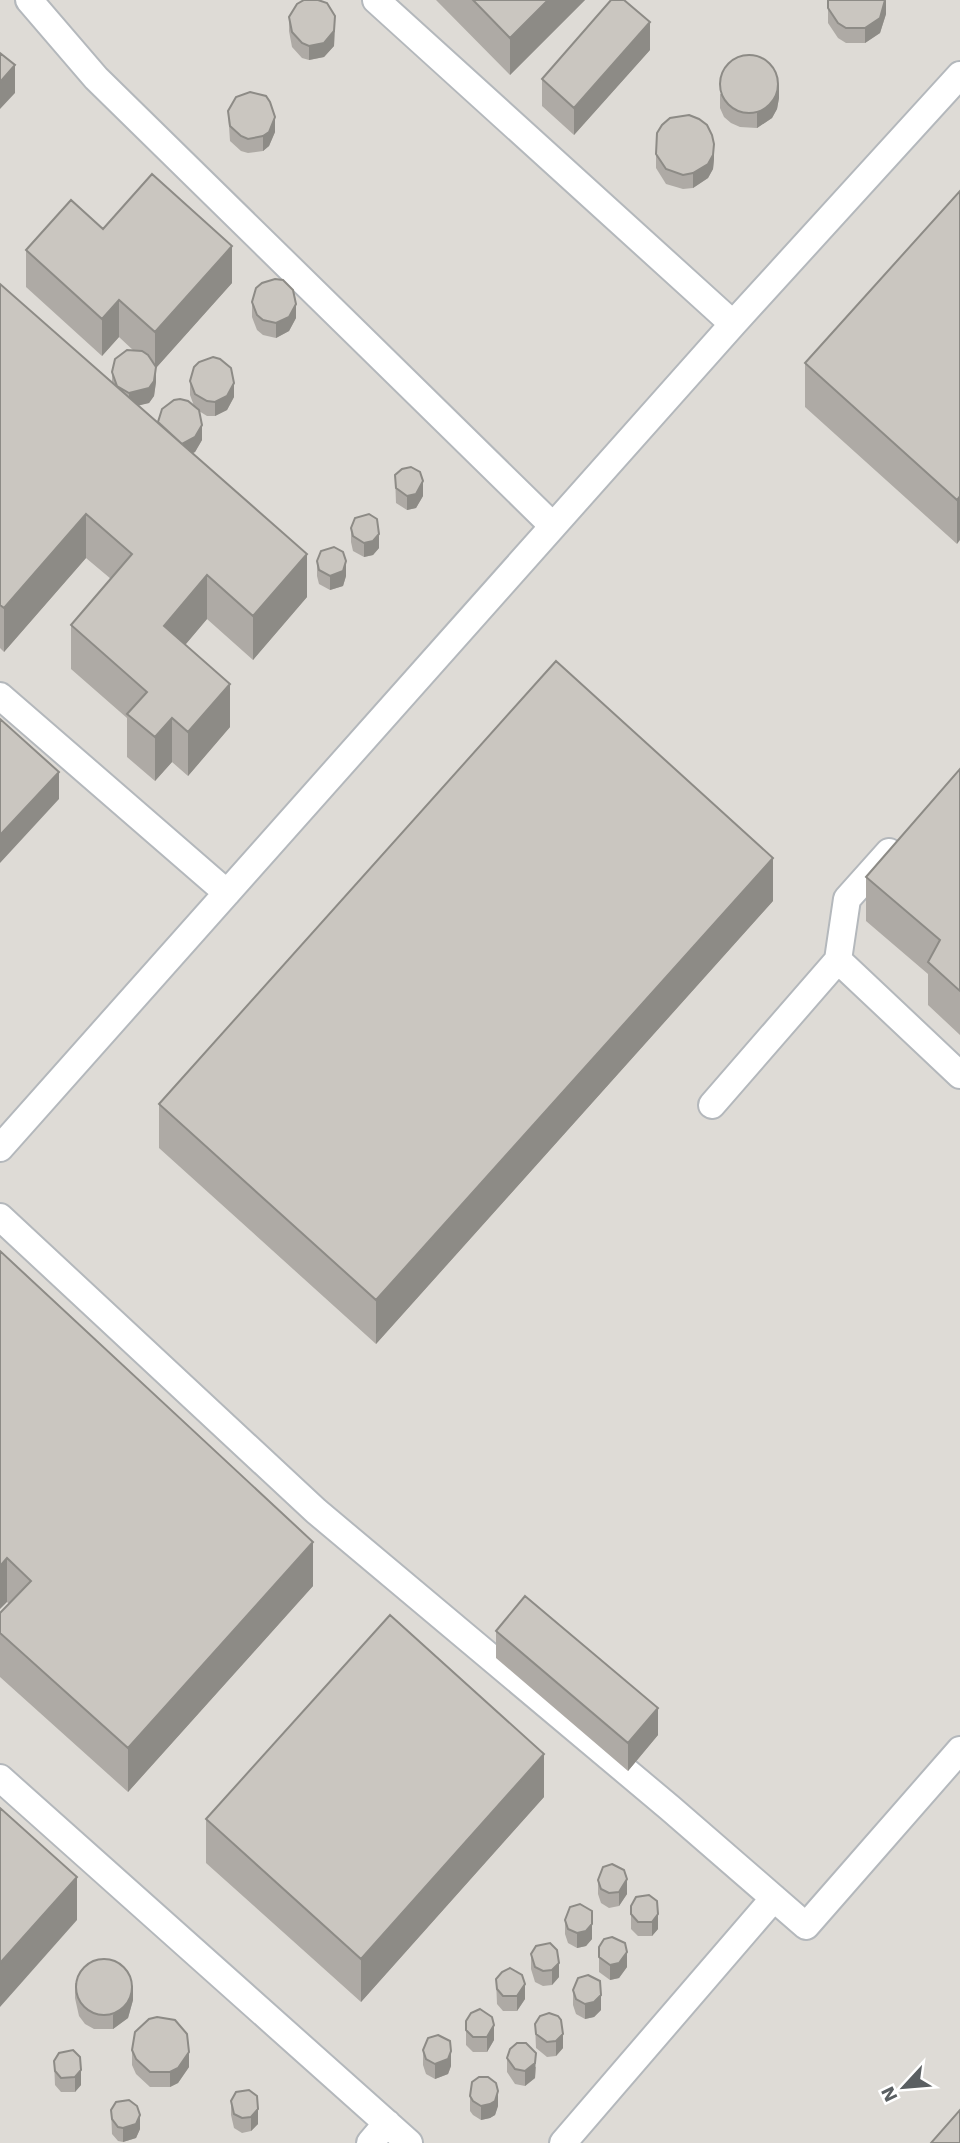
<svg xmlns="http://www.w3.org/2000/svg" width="960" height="2143" font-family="'Work Sans',sans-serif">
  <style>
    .industrial { fill: #dedbd6 }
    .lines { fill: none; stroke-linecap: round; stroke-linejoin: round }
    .service-casing { stroke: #b4b8bc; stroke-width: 30 }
    .service { stroke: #fff; stroke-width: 26 }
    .wall { fill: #aeaaa5 }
    .shaded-wall { fill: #8d8b86 }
    .building { fill: #cac6c0; stroke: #8d8b86; stroke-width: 2 }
  </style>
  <rect width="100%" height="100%" fill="#ede9e1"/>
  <path class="industrial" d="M0,0H960V2143H0Z"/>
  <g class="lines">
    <defs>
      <path id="service" d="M29,0L96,78L553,526
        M376,0L733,324
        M0,696L227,893
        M838,960L960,1075
        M712,1105L838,960L847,899L889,852
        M0,1148L733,324L960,75
        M0,1217L316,1511L670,1808L806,1926L960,1750
        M0,1778L409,2143
        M370,2143L387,2123
        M563,2143L774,1898"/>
    </defs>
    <use href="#service" class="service-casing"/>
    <use href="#service" class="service"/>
  </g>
  <path class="wall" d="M436,0H585L510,75Z
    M828,0L886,14L880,33L865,43H846L838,38L828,23Z
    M289,17L335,30L334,46L324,57L309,60L302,58L292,47L289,31Z
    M650,50L574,135L542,106V79Z
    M720,94L779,98L777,109L772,118L757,128L740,127L731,123L724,117L720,108Z
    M228,111L275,132L269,146L263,151L248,153L241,151L230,141Z
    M656,154L714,159L713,169L708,178L693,188L683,189L666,184L656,168Z
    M960,191L957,544L805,407V363Z
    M103,229L232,283L156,368V382L154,396L149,403L138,405L158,422L194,406L190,395V381L234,397L227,410L215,416H207L199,411L202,440L195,452L193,453L307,597L253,660L207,619L185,645L230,727L188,776L172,762L155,781L127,757V718L71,669V625L111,579L86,558L4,652L0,648V284L112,382V372L134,351L119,337L102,356L26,287V250Z
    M252,302L296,318L289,331L276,338L263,335L257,330L252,317Z
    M395,475L423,496L416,508L407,510L396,503Z
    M351,528L379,548L373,555L364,557L353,551L351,542Z
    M317,561L346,576L343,586L330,590L319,584L317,576Z
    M960,769V1035L928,1005V974L866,921V877Z
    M773,901L376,1344L159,1148V1104Z
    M0,1251L313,1586L128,1792L0,1677V1613L9,1604L7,1602Z
    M496,1631L658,1735L628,1771L496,1658Z
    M544,1797L361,2002L206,1863V1819Z
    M598,1880L627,1894L619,1906L609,1908L601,1903L598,1894Z
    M636,1897L658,1929L652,1936H638L631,1929V1906Z
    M565,1920L592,1939L586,1946L577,1948L568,1943L565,1934Z
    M536,1946L559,1977L552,1985L543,1986L535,1982L531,1969V1954Z
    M599,1947L627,1967L619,1978L610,1980L599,1972Z
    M496,1979L525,1999L517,2011H503L497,2004Z
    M75,1983L133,2000L128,2018L113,2029H94L85,2024L79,2016L75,1998Z
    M573,1990L601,2010L594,2017L585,2019L576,2014L573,2005Z
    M540,2016L563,2048L556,2056L547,2057L536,2048L535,2024Z
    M466,2021L494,2040L487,2052H473L466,2045Z
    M132,2050L189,2067L178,2083L170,2087H150L136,2074L132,2065Z
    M423,2050L451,2066L448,2074L435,2079L426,2074L423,2065Z
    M59,2053L81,2085L75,2092H61L55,2085L54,2061Z
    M507,2058L536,2067L535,2078L525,2086L515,2084L507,2072Z
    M236,2092L258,2124L251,2131L242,2133L234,2128L231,2115V2101Z
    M470,2096L498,2106L495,2115L490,2118L481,2120L473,2115L470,2111Z
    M111,2110L140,2129L136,2138L123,2142L118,2141L112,2134Z"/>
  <path class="shaded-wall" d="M548,0H585L510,75V38Z
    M886,0V14L880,33L865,43V28Z
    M335,16L334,46L324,57L309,60V46Z
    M650,22V50L574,135V108Z
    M15,65V93L0,109V82Z
    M779,84V98L777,109L772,118L757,128V113Z
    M275,117V132L269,146L263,151V136Z
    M714,144V159L713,169L708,178L693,188V173Z
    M232,246V283L156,368V382L154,396L149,403L129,408V393L155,369V332Z
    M119,300V337L102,356V319Z
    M296,304V318L289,331L276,338V323Z
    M234,383V397L227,410L215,416V402Z
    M202,425V440L195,452L182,458V444Z
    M423,481V496L416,508L407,510V496Z
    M960,496V540L957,544V500Z
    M86,514V558L4,652V608Z
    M379,534V548L373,555L364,557V543Z
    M307,554V597L253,660V616Z
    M346,561V576L343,586L330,590V576Z
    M207,575V619L164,670V626Z
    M230,684V727L188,776V732Z
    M172,718V762L155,781V737Z
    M59,772V799L0,863V835Z
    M773,858V901L376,1344V1300Z
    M313,1542V1586L128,1792V1748Z
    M7,1558V1602L0,1609V1566Z
    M658,1708V1735L628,1771V1743Z
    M544,1754V1797L361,2002V1959Z
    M77,1877V1920L0,2007V1963Z
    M627,1879V1894L619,1906V1892Z
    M658,1914V1929L652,1936V1922Z
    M592,1924V1939L586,1946L577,1948V1933Z
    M627,1952V1967L619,1978L610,1980V1965Z
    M559,1963V1977L552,1985V1970Z
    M525,1984V1999L517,2011V1996Z
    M133,1985V2000L128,2018L113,2029V2015Z
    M601,1995V2010L594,2017L585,2019V2004Z
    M494,2025V2040L487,2052V2037Z
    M563,2034V2048L556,2056V2041Z
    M451,2051V2066L448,2074L435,2079V2064Z
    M189,2052V2067L178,2083L170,2087V2072Z
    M536,2053L535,2078L525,2086V2071Z
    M81,2070V2085L75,2092V2077Z
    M498,2091V2106L495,2115L490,2118L481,2120V2106Z
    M258,2109V2124L251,2131V2117Z
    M140,2115V2129L136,2138L123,2142V2128Z"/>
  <path class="building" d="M304,0H318L327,3L335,16L334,31L324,43L309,46L302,43L292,32L289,17L297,4Z
    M473,0H548L510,38Z
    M611,0H624L650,22L574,108L542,79Z
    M828,0H885L880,18L865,28H846L838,23L828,8Z
    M0,53L15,65L0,82Z
    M720 84a29 29 0 1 1 58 0a29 29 0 1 1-58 0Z
    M250,92L266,96L270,102L275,117L269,132L263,136L248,139L241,136L230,126L228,111L236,97Z
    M689,115L699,119L707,125L712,135L714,144L713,155L708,164L693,173L683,175L666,169L656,154L657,133L662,125L670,118Z
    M152,174L232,246L155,332L119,300L102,319L26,250L71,200L103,229Z
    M960,191V496L957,500L805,363Z
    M275,279L283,280L293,290L296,304L289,317L276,323L263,320L257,315L252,302L256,288L262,283Z
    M0,284L307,554L253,616L207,575L164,626L230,684L188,732L172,718L155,737L127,714L147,692L71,625L132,554L86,514L4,608L0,605Z
    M127,350L142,351L148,355L156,367L154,381L149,388L129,393L117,386L112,372L115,359Z
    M213,357L220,359L231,368L234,383L227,396L215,402L207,401L195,394L190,381L194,367L199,362Z
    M180,399L188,401L199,410L202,425L195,437L182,444L158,422L162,409L174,400Z
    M411,467L420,472L423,481L416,494L407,496L396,488L395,475L402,469Z
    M369,514L377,519L379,534L373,541L364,543L353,536L351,528L355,518Z
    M334,547L343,552L346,561L343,571L330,576L319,570L317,561L321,551Z
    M556,661L773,858L376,1300L159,1104Z
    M0,719L59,772L0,835Z
    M960,769V991L928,962L940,940L866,877Z
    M0,1251L313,1542L128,1748L0,1633V1613L31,1581L7,1558L0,1566Z
    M525,1596L658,1708L628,1743L496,1631Z
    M390,1615L544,1754L361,1959L206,1819Z
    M0,1808L77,1877L0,1963Z
    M612,1864L624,1870L627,1879L619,1892L609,1893L601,1889L598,1880L603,1867Z
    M649,1895L657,1901L658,1914L652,1922H638L631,1914V1906L636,1897Z
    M580,1904L592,1911V1924L586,1931L577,1933L568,1929L565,1920L570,1907Z
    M612,1937L625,1943L627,1952L619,1963L610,1965L599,1957V1947L604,1939Z
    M550,1943L557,1950L559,1963L552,1970L543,1971L535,1967L531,1954L536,1946Z
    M76 1987a28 28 0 1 1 56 0a28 28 0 1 1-56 0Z
    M510,1968L522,1975L525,1984L517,1996H503L497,1989L496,1979L502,1972Z
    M588,1975L600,1981L601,1995L594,2002L585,2004L576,1999L573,1990L578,1978Z
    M480,2009L492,2017L494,2025L487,2037H473L466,2030V2021L471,2013Z
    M549,2013L558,2016L561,2020L563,2034L556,2041L547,2042L536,2034L535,2024L540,2016Z
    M157,2017L175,2020L187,2034L189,2052L178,2068L170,2072H150L136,2059L132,2050L135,2032L149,2019Z
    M438,2035L450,2041L451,2051L448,2059L435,2064L426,2059L423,2050L428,2038Z
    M517,2043H526L536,2053L535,2063L525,2071L515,2069L507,2058L510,2049Z
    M73,2050L80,2057L81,2070L75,2077L61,2078L55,2071L54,2061L59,2053Z
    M479,2077H488L496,2083L498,2091L495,2101L490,2104L481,2106L473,2101L470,2096L472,2082Z
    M249,2090L257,2096L258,2109L251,2117L242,2118L234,2114L231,2101L236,2092Z
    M129,2100L137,2106L140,2115L136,2124L123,2128L118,2127L112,2119L111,2110L116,2102Z
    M960,2110V2143H931Z"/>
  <g transform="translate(904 2087) rotate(244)" stroke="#ffffff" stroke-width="5" paint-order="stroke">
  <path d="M0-5L12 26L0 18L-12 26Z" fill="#5a5f62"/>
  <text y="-10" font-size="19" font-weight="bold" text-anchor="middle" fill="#5a5f62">N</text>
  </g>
</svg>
